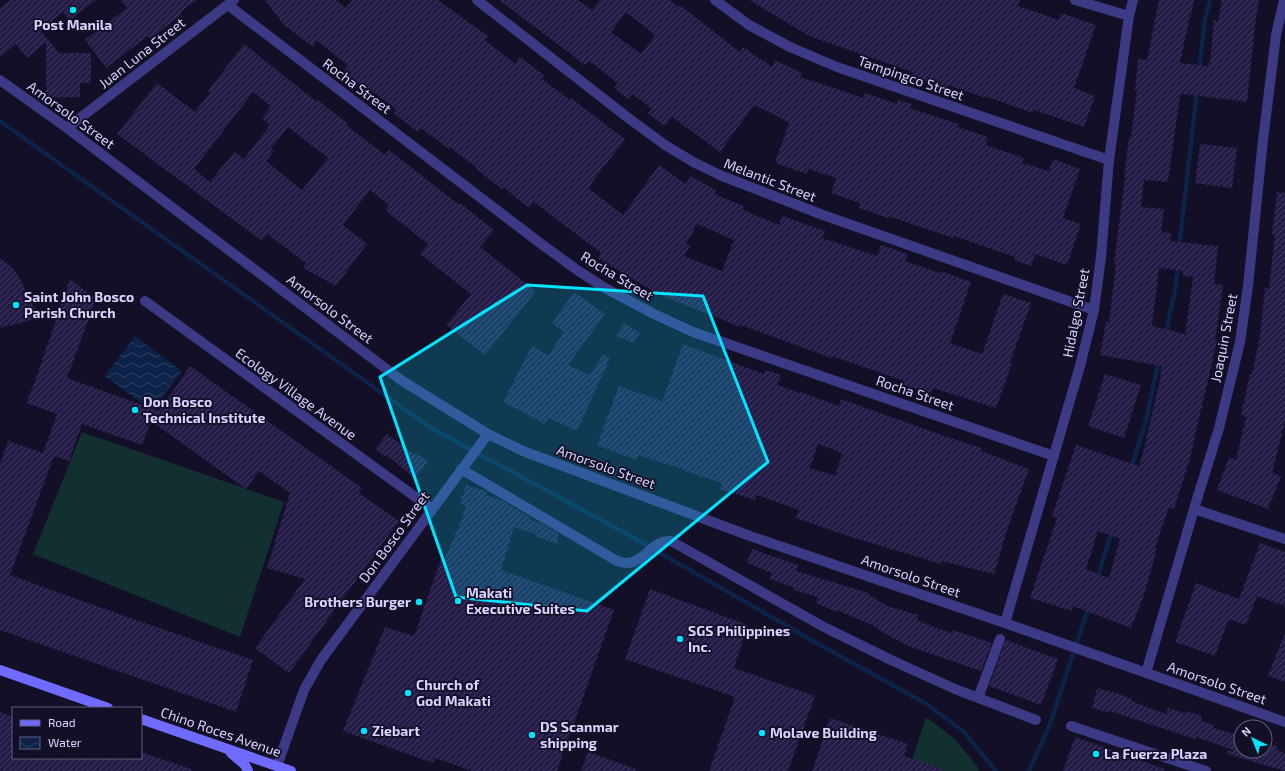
<svg xmlns="http://www.w3.org/2000/svg" width="1285" height="771" font-family="'Exo 2',sans-serif">
  <style>
    .grass { fill: #12302f }
    .water { fill: url(#water-waves) }
    .lines { fill: none; stroke-linecap: round; stroke-linejoin: round }
    .stream { stroke: #0c2248; stroke-width: 4.5 }
    .building { fill: url(#building-hatch); fill-rule: evenodd }
    .minor { stroke: #3d3a85; stroke-width: 10 }
    .secondary { stroke: #6f6bff; stroke-width: 10 }
    .marked { fill: #00e5ff; fill-opacity: 0.2; stroke: #00e5ff; stroke-width: 3; stroke-linejoin: round }
    .poi-dot { fill: #00e5ff; stroke: #130f26; stroke-width: 1.5 }
    .labels { text-anchor: middle; stroke-width: 3.5; stroke-linejoin: round; paint-order: stroke }
    .poi-label { font-size: 14px; font-weight: bold; fill: #d9d4ff; stroke: #130f26; text-anchor: start }
    .street-label { font-size: 14px; fill: #d9d4ff; stroke: #130f26 }
  </style>
  <defs>
    <pattern id="water-waves" width="16" height="10" patternUnits="userSpaceOnUse"><rect width="16" height="10" fill="#0c2248"/><path d="M0 5q4-4 8 0t8 0" fill="none" stroke="#2f4163"/></pattern>
    <pattern id="building-hatch" width="6" height="6" patternUnits="userSpaceOnUse"><rect width="6" height="6" fill="#241b47"/><path d="M-1 1l2-2M0 6l6-6M5 7l2-2" fill="none" stroke="#433b63"/></pattern>
  </defs>
  <rect width="100%" height="100%" fill="#130f26"/>
  <path class="grass" d="M82,432L284,502L240,637L33,554Z
    M926,717L954,738L977,766L979,771H908Z"/>
  <path class="water" d="M135,336L182,371L152,411L105,376Z"/>
  <g class="lines">
    <path class="stream" d="M1199,71L1205,19L1210,0
      M0,121L431,428L627,534L822,646L927,704L964,732L996,771
      M1179,248L1197,91
      M1165,335L1175,291L1178,266
      M1131,469L1146,420L1159,360
      M1097,579L1112,531
      M1029,771L1050,724L1089,606"/>
  </g>
  <path class="building" d="M10,0H96L70,20L63,12L40,30L59,53H91V83H80V97L46,98V42L27,58L16,44L0,57V8Z
    M121,0H197L181,12L182,14L150,39L148,36L106,68L85,40L127,8Z
    M265,0H336L346,8L352,0H438L488,36L485,40L515,64L520,57L545,76L542,79L570,100L571,98L625,139L588,188L623,215L659,165L686,184L690,176L716,190L714,194L744,206L743,210L779,225L782,216L825,231L822,238L877,256L881,245L908,254L905,261L940,273L941,271L971,282L950,343L982,354L1003,294L1031,303L1010,363L1012,364L996,408L933,388L931,394L903,384L904,381L832,356L831,358L741,325L740,327L658,294L631,278L598,258L601,253L534,202L529,208L503,187L502,189L477,170L478,169L450,147L449,149L421,128L418,132L393,113L396,109L368,88L367,90L343,72L348,65L317,41L313,47L284,25ZM697,224L734,240L722,271L684,256L690,246L686,244Z
    M499,0H578L592,10L600,0H670L678,7L680,5L740,52L743,47L772,67L775,60L802,73L800,77L831,87L863,98L865,93L897,104L898,100L912,104L910,108L959,124L958,127L988,137L985,145L1024,158L1022,163L1049,171L1053,159L1080,169L1063,218L1081,224L1067,265L1035,254L1031,266L1014,260L1015,257L954,236L953,238L888,216V218L859,208L860,203L831,193L836,178L808,169L807,174L775,163L789,123L785,121V120L754,105L720,152L672,117L665,126L648,114L652,109L632,94L628,99L614,88L618,83L589,61L585,65ZM626,12L655,35L641,54L611,32Z
    M749,0H1020L1018,6L1059,20L1061,13L1096,25L1074,88L1095,96L1084,127L1034,110L1033,113L987,97L986,98L948,85L947,88L911,76L913,72L809,36Z
    M1159,0H1194L1191,15H1190L1180,63L1208,66V63L1210,64L1214,20L1218,21L1222,0H1259L1256,17L1247,102L1183,94V95H1180L1168,182L1144,180L1141,207L1164,209L1161,232L1171,233L1170,241L1218,246L1214,284L1223,285L1215,340L1217,341L1190,458L1174,509L1169,507L1155,548L1157,549L1144,595L1131,628L1073,606L1072,611L1030,598L1057,518L1052,516L1076,445L1139,466L1143,453L1161,375H1160L1162,366L1100,355L1106,321L1109,322L1116,263H1114L1125,177H1124L1129,137H1131L1137,90H1135L1138,59L1147,60ZM1159,268L1183,271V276L1193,277L1185,334L1152,326ZM1098,531L1120,539L1109,578L1086,569Z
    M244,44L317,102L318,100L347,123L346,125L385,155L389,150L458,204L460,203L494,230L480,247L536,291L485,355L446,325L471,294L420,254L428,244L385,210L389,205L370,190L343,225L367,244L336,286L303,268L306,263L267,234L262,241L117,134L157,83L195,112L210,93L208,91ZM253,92L271,106L262,118L270,125L244,159L234,152L210,182L194,169ZM288,127L328,158L302,190L266,161L274,151L271,149Z
    M1200,144L1237,148L1232,188L1195,183Z
    M1277,192L1285,193V421L1272,473L1281,476L1268,509L1217,490L1229,457L1236,460L1246,417L1241,415L1250,374L1252,375L1260,335L1265,288H1269L1275,234H1272Z
    M0,258L13,268L22,282L39,318L0,328Z
    M70,279L96,299L67,378L159,411L190,366L362,488L359,493L399,521L289,673L255,648L305,579L267,568L290,493L259,471L246,489L151,421L142,445L82,424L69,461L54,456L10,575L130,618L253,660L236,712L0,630V464L8,441L43,453L57,414L26,403L35,381Z
    M574,292L605,314L568,365L590,375L603,355L610,358L577,431L548,418L545,424L503,402L532,346L548,355L564,332L552,323Z
    M624,323L640,333L634,343L616,336Z
    M683,344L764,374L766,370L781,375L777,385L800,393V392L839,406L841,399L950,438L982,448L981,451L1029,469L1008,527L994,574L942,561L941,564L845,535L796,518L799,510L757,495L755,500L720,489L722,483L682,470V469L638,455L636,460L597,445L619,386L662,401ZM818,444L842,453L835,476L810,468Z
    M1105,374L1141,385L1124,438L1088,426Z
    M387,434L415,455L417,453L428,462L415,478L386,455L384,456L375,449Z
    M466,485L485,491L487,492L486,495L503,501L531,518L530,520L539,522L559,534L557,544L535,536L536,534L514,527L501,570L614,610L557,771H472L435,758L433,763L343,731L385,627L414,636L441,559L444,560L460,524L466,506L460,504Z
    M1260,543L1285,552V606L1257,596L1246,625L1229,619L1215,656L1175,642L1196,583L1239,599Z
    M752,549L799,565L796,571L869,593V595L887,606L919,615L917,620L936,628L952,633L953,630L992,643L981,671L908,646L877,629L878,628L837,610V612L816,603L818,597L793,590V587L769,579L772,573L747,563Z
    M650,589L748,625L734,668L815,696L788,771H709L735,697L625,659Z
    M1284,635H1285V682L1268,676Z
    M1006,640L1058,659L1041,705L989,686Z
    M1097,688L1119,694L1132,699L1131,701L1166,714L1168,708L1184,713L1185,711L1202,716L1201,721L1214,725L1213,728L1241,736V751H1265L1266,743L1278,747L1277,750L1285,753V771L1227,754L1228,751H1236L1196,737L1195,739L1110,711L1109,713L1092,708Z
    M0,712L13,717V758H141V752L191,769V771H0Z
    M830,718L908,744L904,756L942,769V771H812Z
    M1075,737L1165,769L1164,771H1063Z
    M588,752L636,769V771H581Z"/>
  <g class="lines">
    <path class="minor" d="M477,0L627,117L665,145L695,163L722,176L823,215L1094,310
      M715,0L749,25L790,47L837,67L1109,160
      M1075,0L1129,16
      M228,5L540,243L577,270L605,288L654,314L693,332L1054,456
      M0,80L67,128L401,380L488,434L523,451L750,536L1005,623L1285,722
      M67,128L234,0
      M145,301L432,509
      M461,469L617,561C620,562 624,563 627,563C645,562 653,539 671,541L824,627L891,660L955,689L1036,720
      M1194,509L1285,539
      M1005,623L1080,366L1094,310L1101,257L1109,160L1129,16L1133,0
      M1146,673L1194,509L1219,428L1240,342L1248,286L1263,140L1276,35L1284,0
      M978,698L1000,639
      M1071,726L1206,771
      M277,766L304,690L321,660L488,434"/>
    <path class="secondary" d="M0,670L108,708
      M141,719L291,771
      M231,753L245,765L248,771"/>
  </g>
  <path class="marked" d="M527,285L703,296L768,462L587,611L456,597L380,377Z"/>
  <g class="poi-dot">
    <circle cx="73" cy="10" r="4"/>
    <circle cx="16" cy="305" r="4"/>
    <circle cx="135" cy="410" r="4"/>
    <circle cx="458" cy="601" r="4"/>
    <circle cx="419" cy="602" r="4"/>
    <circle cx="680" cy="639" r="4"/>
    <circle cx="408" cy="693" r="4"/>
    <circle cx="364" cy="731" r="4"/>
    <circle cx="762" cy="733" r="4"/>
    <circle cx="532" cy="735" r="4"/>
    <circle cx="1096" cy="754" r="4"/>
  </g>
  <g class="labels">
    <g class="poi-label">
      <text x="73" y="30" text-anchor="middle">Post Manila</text>
      <text x="24" y="302">Saint John Bosco<tspan x="24" dy="16">Parish Church</tspan></text>
      <text x="143" y="407">Don Bosco<tspan x="143" dy="16">Technical Institute</tspan></text>
      <text x="466" y="598">Makati<tspan x="466" dy="16">Executive Suites</tspan></text>
      <text x="411" y="607" text-anchor="end">Brothers Burger</text>
      <text x="688" y="636">SGS Philippines<tspan x="688" dy="16">Inc.</tspan></text>
      <text x="416" y="690">Church of<tspan x="416" dy="16">God Makati</tspan></text>
      <text x="540" y="732">DS Scanmar<tspan x="540" dy="16">shipping</tspan></text>
      <text x="372" y="736">Ziebart</text>
      <text x="770" y="738">Molave Building</text>
      <text x="1104" y="759">La Fuerza Plaza</text>
    </g>
    <g class="street-label">
      <text transform="translate(142 53) rotate(-38)" y="5">Juan Luna Street</text>
      <text transform="translate(911 78) rotate(19)" y="5">Tampingco Street</text>
      <text transform="translate(357 86) rotate(37)" y="5">Rocha Street</text>
      <text transform="translate(71 115) rotate(36)" y="5">Amorsolo Street</text>
      <text transform="translate(770 180) rotate(21)" y="5">Melantic Street</text>
      <text transform="translate(617 276) rotate(31)" y="5">Rocha Street</text>
      <text transform="translate(330 309) rotate(37)" y="5">Amorsolo Street</text>
      <text transform="translate(1076 313) rotate(-79)" y="5">Hidalgo Street</text>
      <text transform="translate(1224 338) rotate(-79)" y="5">Joaquin Street</text>
      <text transform="translate(915 393) rotate(19)" y="5">Rocha Street</text>
      <text transform="translate(296 394) rotate(36)" y="5">Ecology Village Avenue</text>
      <text transform="translate(606 467) rotate(20)" y="5">Amorsolo Street</text>
      <text transform="translate(394 537) rotate(-54)" y="5">Don Bosco Street</text>
      <text transform="translate(911 576) rotate(19)" y="5">Amorsolo Street</text>
      <text transform="translate(1217 683) rotate(19)" y="5">Amorsolo Street</text>
      <text transform="translate(221 732) rotate(19)" y="5">Chino Roces Avenue</text>
    </g>
  </g>
  <rect x="12" y="707" width="130" height="52" fill="#130f26" stroke="#625e7d"/>
  <rect x="20" y="720" width="20" height="6" fill="#6f6bff" stroke="#625e7d"/>
  <text x="48" y="727" font-size="12" fill="#d9d4ff">Road</text>
  <rect x="20" y="737" width="20" height="12" fill="url(#water-waves)" stroke="#625e7d"/>
  <text x="48" y="747" font-size="12" fill="#d9d4ff">Water</text>
  <g transform="translate(1253 739) rotate(317)"><circle r="19" fill="#130f26" stroke="#625e7d"/>
  <path d="M0-3L7 15L0 10L-7 15Z" fill="#00e5ff"/>
  <text y="-6" font-size="11" font-weight="bold" text-anchor="middle" fill="#d9d4ff">N</text>
  </g>
</svg>
